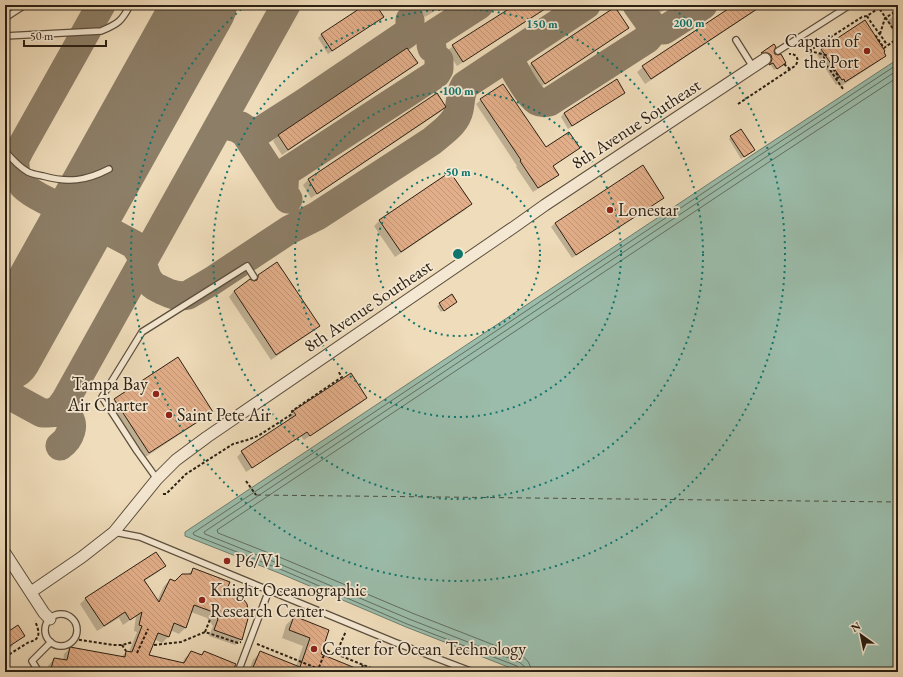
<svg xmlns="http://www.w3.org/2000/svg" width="903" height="677" font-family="'EB Garamond',serif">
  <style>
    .water { fill: #9bbcaa; stroke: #6e7e6e }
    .shadow { fill: #0003 }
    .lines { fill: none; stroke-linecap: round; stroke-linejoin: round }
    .shore { stroke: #636e5f; stroke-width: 1 }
    .ferry { stroke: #4d4f41; stroke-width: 1; stroke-dasharray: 5 4; stroke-linecap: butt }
    .taxiway { stroke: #8d7e67; stroke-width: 29 }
    .runway { stroke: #8d7e67; stroke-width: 74 }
    .building { fill: url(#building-back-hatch); stroke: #2b2014 }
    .lane-casing { stroke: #5c4f3e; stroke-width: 8 }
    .street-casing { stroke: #5c4f3e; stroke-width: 13 }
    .path { stroke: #2b2014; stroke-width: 2; stroke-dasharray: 3 2; stroke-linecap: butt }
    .lane { stroke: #f5e8d2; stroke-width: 5.5 }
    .street { stroke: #f5e8d2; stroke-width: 11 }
    .path-bridge { stroke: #2b2014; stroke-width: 2; stroke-dasharray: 3 2; stroke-linecap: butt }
    .ring { fill: none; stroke: #0f766e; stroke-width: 2; stroke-dasharray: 2 4 }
    .poi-dot { fill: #8f2418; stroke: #f5e8d2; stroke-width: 1.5 }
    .labels { text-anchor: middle; stroke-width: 3.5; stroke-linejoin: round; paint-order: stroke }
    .poi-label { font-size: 18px; fill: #2b2014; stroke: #f5e8d2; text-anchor: start }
    .street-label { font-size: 18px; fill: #2b2014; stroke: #f5e8d2 }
    .centre { fill: #0f766e; stroke: #f5e8d2; stroke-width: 2 }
    .ring-label { font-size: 12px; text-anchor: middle; font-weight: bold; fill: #0f766e; stroke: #f5e8d2; stroke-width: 3.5; stroke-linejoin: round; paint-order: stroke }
  </style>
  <defs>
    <pattern id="building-back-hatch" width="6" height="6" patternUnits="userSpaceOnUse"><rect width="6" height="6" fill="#e3af8a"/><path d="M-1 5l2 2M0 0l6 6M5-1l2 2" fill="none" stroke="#c39676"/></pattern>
  </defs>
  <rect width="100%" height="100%" fill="#efdcba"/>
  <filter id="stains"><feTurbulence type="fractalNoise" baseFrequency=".005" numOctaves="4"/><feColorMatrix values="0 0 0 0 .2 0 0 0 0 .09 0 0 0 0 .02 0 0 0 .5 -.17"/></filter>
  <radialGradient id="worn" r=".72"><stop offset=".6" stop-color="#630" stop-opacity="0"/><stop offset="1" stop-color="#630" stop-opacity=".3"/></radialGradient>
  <path class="water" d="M898,59V672H521L406,627L279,573L185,536V532L758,151Z"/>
  <path class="shadow" d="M367,5H374L382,17L378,21L328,54L318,38L322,34Z
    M417,5H444L425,17Z
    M516,5H552L457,66L447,51L453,46Z
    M652,5H672L658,14Z
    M736,5H764L645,84L637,72L643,67Z
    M615,8L628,28L622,33L539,88L526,69L531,64Z
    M898,13V35L897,36L887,21Z
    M407,49L416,63L411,68L282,155L273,141L278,136Z
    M822,49L884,55L879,61L840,87L838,84L836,85L817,55Z
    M773,51L774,54L783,65L774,70L770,64V65V62L769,57L765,54H763Z
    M624,93L620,96L568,129L561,117L564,113Z
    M436,94L445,107L440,112L311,198L303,185L308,180Z
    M481,100L546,149L579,147L574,152L552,167L558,175L553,179L533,192L516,167L517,166L476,104Z
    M731,137L751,152L741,159L729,139Z
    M663,197L659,201L572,258L551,227L555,223Z
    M471,204L465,210L395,257L374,226L379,221Z
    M258,275L319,326L313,331L271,360L229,297L234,291L250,280L252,281Z
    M440,304H453L441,312L437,306Z
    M366,398L361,403L304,440L301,436L246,472L237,457L242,452L290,420L288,417L294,412Z
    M115,400L212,412L206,417L144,458L109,405Z
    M164,566L158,572L144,581L157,601L164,586L170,580L176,582L187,575L194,569L225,592L241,639L235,645L209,636L213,626L207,618L191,612L185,628L179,634L170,630L168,637L162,643L154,639L148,656L182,663L185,658L191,652L231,672H46L48,666L54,659L63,661L64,654L70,648L121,657L126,652H129L137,632L134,631L136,616L123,625L119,618L97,631L80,604L86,598Z
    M294,617L327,630L320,654L349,672H248L253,660L261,652L296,666L303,646L282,638L286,625Z
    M18,626L24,636L12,645L13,646L5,653V634Z"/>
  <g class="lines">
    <path class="shore" d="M520,672V669L517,666L407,624L280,569L194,535L193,533L760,155L898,64
      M525,672L524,666L519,662L409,619L282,565L205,534L204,532L763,159L898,70
      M531,672C531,665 528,660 522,656L412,613L284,559L218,533L217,530L766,164L898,77"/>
    <path class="ferry" d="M256,495L898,502"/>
    <path class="taxiway" d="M637,5L652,26L658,30H664L703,5
      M432,48C430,43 431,38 434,34L479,5
      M515,52C512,55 511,59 512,64C516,73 529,96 537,101C541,103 545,103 549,102L647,39C652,34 652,29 649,23
      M229,126L237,128L245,133L288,199
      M241,126C247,131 252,132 260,131L304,103L406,34L410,28V20
      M15,159C13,185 30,192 49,202
      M5,177L15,159L19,151L101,5
      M283,191C286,185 282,177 287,171L436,74L439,69V60
      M97,225L133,244C147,257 140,271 151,283C154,287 160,289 164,291C172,295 179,297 188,295L212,281L289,230L317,216L432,141C442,132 456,124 459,110C461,101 460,93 465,85L586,5
      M68,241C68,236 69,231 68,227C65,218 56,208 49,202C69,209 83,208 96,190
      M5,392L9,395L42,413H47L60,412C62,413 64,413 66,415C77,423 70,439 60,446
      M53,412L59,409L65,401L286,5"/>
    <path class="runway" d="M5,354L200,5"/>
  </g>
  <path class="building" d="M365,5H376L384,17L332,51L321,34Z
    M515,5H551L463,62L452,45Z
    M734,5H763L651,79L642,66Z
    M615,7L629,28L545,84L531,63Z
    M865,20L885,51L884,52L886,56L845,82L844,79L842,80L821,49Z
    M774,44L776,47L774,51L775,54L778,55L781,54L786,63L777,69L773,63L769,65L771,62L772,59L771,55L768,53H761Z
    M407,48L418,63L288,150L278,135Z
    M617,79L625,93L572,126L564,113Z
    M503,84L546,147L569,132L580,148L553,166L559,175L538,188L520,161L521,160L480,99Z
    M437,93L446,107L317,194L308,179Z
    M741,129L755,150L744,157L730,136Z
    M643,165L664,198L576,255L555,223Z
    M450,172L472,204L401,252L379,220Z
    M277,262L320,326L276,355L234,291L250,279L254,281L257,280L258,277V275Z
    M452,294L457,302L444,311L439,303Z
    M178,357L213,412L149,453L114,399Z
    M351,373L367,398L310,436L307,432L252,468L241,451L296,415L293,411Z
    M156,552L166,566L144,580L159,602L170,579L175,581L182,574H191L193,568L230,582L226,591L242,597L247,604L249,615L242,640L214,630L218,619L213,612L194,605L186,628L174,623L169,637L158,633L149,655L184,663L191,651L202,655L204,651L236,664L232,672H50L54,658L67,660L70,647L125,657L126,651L132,652L142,626L139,625L142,612L130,620L125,612L104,626L85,598Z
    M294,616L329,630L321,654L365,672H251L260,651L300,667L310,638L289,630Z
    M18,625L25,636L5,649V639L8,637L6,633Z"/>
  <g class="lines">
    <defs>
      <path id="lane" d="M5,18L25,5
        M5,36L101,31C118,24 122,21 130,5
        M736,40L753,67
        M778,51L850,5
        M5,151C11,158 19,167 28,172C32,174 38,175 43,176C68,183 86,181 109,169
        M157,479L137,451L102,397L142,332L247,266L254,277
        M114,532L140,537L394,642L473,672
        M45 630a16 16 0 1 1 32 0a16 16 0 1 1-32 0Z
        M39,672L32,661L51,642
        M238,672L269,590"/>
      <path id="street" d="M5,553L44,613L50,619
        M31,592L82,557L114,532L157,479L176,460L207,437L514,227L545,205L765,59"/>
    </defs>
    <use href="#lane" class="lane-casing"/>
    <use href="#street" class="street-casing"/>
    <path class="path" d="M877,5L898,36
      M867,16C873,26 881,35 887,45
      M880,34L885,18L898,10
      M876,37V36L884,48L898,38
      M809,51L862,17L867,16L879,8
      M809,51L826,55L824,57V61L843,89
      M809,51L820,68L825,64
      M784,64L791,70
      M832,65L831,66L839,77L836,79
      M738,104L795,66C800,60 797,53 789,54
      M246,481L256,495
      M163,494H166L186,474L233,444L247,440L258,436L292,414V411L342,377L338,371
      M205,632L213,612
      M74,639L113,645H122L133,642
      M257,644L319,669
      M122,645L126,651
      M154,645L181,642L205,632L238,643L241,642
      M336,654L346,631
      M5,657L29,642C42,640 39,630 35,621
      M317,672L326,650L381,672
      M360,672L363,665"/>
    <use href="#lane" class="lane"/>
    <use href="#street" class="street"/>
    <path class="path-bridge" d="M137,653L148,629"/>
  </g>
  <g class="ring">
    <circle cx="458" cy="254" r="82"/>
    <circle cx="458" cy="254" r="163"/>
    <circle cx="458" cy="254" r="245"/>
    <path d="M670 5A327 327 0 1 1 246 5"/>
  </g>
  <g class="poi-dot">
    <circle cx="867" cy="51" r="4"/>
    <circle cx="610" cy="210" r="4"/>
    <circle cx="156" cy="394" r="4"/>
    <circle cx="169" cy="415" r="4"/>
    <circle cx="227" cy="561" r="4"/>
    <circle cx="202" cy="600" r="4"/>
    <circle cx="314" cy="649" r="4"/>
  </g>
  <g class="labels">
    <g class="poi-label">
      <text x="859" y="47" text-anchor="end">Captain of<tspan x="859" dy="21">the Port</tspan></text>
      <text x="618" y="216">Lonestar</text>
      <text x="148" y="390" text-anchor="end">Tampa Bay<tspan x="148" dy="21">Air Charter</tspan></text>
      <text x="177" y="421">Saint Pete Air</text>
      <text x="235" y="567">P6/V1</text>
      <text x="210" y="596">Knight Oceanographic<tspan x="210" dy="21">Research Center</tspan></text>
      <text x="322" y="655">Center for Ocean Technology</text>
    </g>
    <g class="street-label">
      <text transform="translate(636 124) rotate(-33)" y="6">8th Avenue Southeast</text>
      <text transform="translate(368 306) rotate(-34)" y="6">8th Avenue Southeast</text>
    </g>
  </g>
  <circle cx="458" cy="254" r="6" class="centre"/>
  <g class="ring-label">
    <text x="689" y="27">200 m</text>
    <text x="542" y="28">150 m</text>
    <text x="458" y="95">100 m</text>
    <text x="458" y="176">50 m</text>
  </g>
  <rect width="903" height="677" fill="none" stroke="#efdcba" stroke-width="20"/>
  <rect x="6" y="6" width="891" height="665" fill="none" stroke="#2b2014" stroke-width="2"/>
  <rect x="10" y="10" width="883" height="657" fill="none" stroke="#2b2014"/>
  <g transform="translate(861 635) rotate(327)" stroke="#f5e8d2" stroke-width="3" paint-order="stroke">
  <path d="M0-3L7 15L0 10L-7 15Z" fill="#2b2014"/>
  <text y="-6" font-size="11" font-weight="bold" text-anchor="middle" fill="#2b2014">N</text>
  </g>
  <path d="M24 40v6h82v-6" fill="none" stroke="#2b2014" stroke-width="2"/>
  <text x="30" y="40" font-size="12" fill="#2b2014" stroke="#f5e8d2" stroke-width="3" paint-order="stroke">50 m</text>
  <rect width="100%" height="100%" filter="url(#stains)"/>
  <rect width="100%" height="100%" fill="url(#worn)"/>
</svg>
